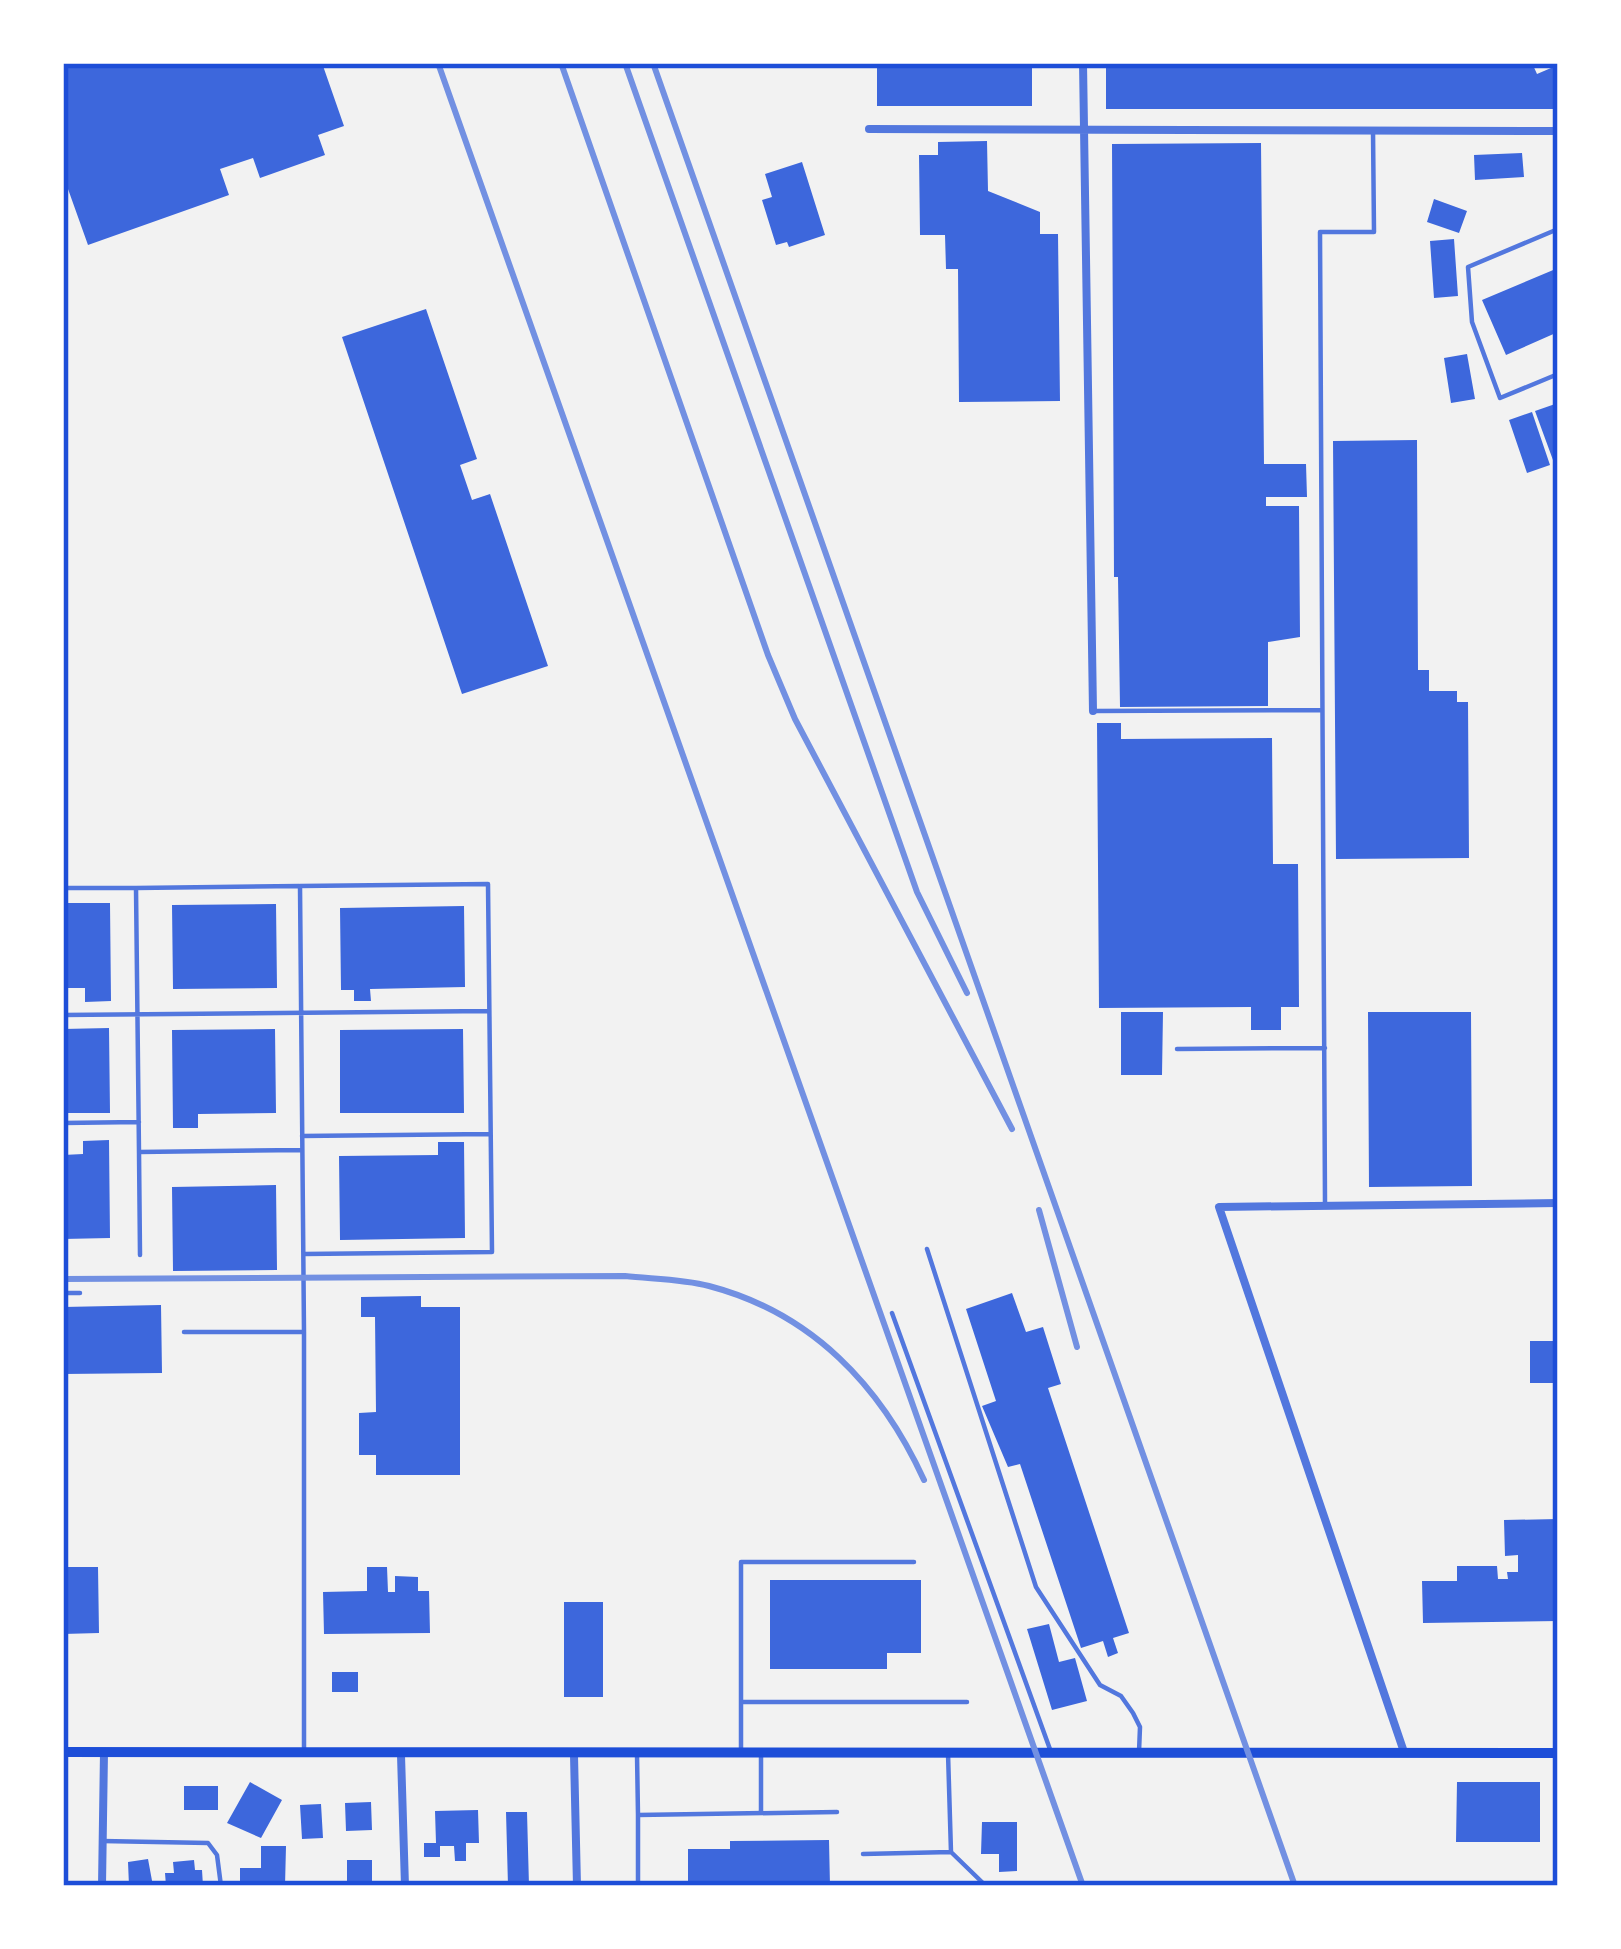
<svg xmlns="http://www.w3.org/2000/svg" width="1621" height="1949" font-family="'Public Sans',sans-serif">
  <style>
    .building { fill: #3d67dc }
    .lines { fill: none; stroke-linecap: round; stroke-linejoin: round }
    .service { stroke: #5277de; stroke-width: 4.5 }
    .minor { stroke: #5277de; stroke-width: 8 }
    .secondary { stroke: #1d4ed8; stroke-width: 10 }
    .rail { stroke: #7290e2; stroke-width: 6 }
    .neatline { fill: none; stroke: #1d4ed8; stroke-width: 4.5 }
  </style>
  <rect width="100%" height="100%" fill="#f2f2f2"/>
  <path class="building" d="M63,63H322L344,126L318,135L325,155L260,178L253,158L220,169L229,195L88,245L63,175Z
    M877,63H1032V106H877Z
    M1106,63H1532L1537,74L1558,65V109H1106Z
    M987,141L988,191L1040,212V234H1058L1060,401L959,402L958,269H946L945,235H920L919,155H938V142Z
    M1261,143L1264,464H1306L1307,497H1266V506H1299L1300,637L1268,642V706L1120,707L1118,577H1114L1112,144Z
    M1522,153L1524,177L1475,180L1474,155Z
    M802,162L825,235L789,247L787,242L776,245L762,200L772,197L765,174Z
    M1434,199L1467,211L1459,233L1427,222Z
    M1454,239L1458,296L1434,298L1430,241Z
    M1558,268V332L1506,355L1482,300Z
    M426,309L477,459L460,465L472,500L490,494L548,666L462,694L342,337Z
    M1467,354L1475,399L1451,403L1444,358Z
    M1558,403V471H1557L1535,411Z
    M1532,412L1550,465L1527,473L1509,420Z
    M1417,440L1418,670H1429V691H1457V702H1468L1469,858L1336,859L1333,441Z
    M1097,723H1121V739L1272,738L1273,864H1298L1299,1007H1281V1030H1251V1007L1099,1008Z
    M63,903H110L111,1001L85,1002V988H63Z
    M276,904L277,988L173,989L172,905Z
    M464,906L465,987L370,989L371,1001H354V990H341L340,908Z
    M1121,1012H1163L1162,1075H1121Z
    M1368,1012H1471L1472,1186L1369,1187Z
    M109,1028L110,1113H63V1029Z
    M275,1029L276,1113L198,1114V1128H173L172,1030Z
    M463,1029L464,1113H340V1030Z
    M109,1140L110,1238L63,1239V1155L83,1154V1141Z
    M438,1142H464L465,1238L340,1240L339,1156L438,1155Z
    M276,1185L277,1270L173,1271L172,1187Z
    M1012,1293L1026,1332L1043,1327L1061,1384L1048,1388L1129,1633L1113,1638L1118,1653L1108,1657L1103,1641L1081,1648L1020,1464L1008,1467L982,1406L996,1401L966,1309Z
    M421,1296V1307H460V1475H376V1455H359V1413L376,1412L375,1317H361V1297Z
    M161,1305L162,1373L63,1374V1307Z
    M1530,1341H1558V1383H1530Z
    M1558,1519V1621L1423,1623L1422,1581H1457V1566H1497L1498,1579H1508L1507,1572H1518V1555L1505,1556L1504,1520Z
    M63,1567H98L99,1633L63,1634Z
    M367,1567H387L388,1592H395V1576L418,1577V1591H429L430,1633L324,1634L323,1592L367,1591Z
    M770,1580H921V1653H887V1669H770Z
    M564,1602H603V1697H564Z
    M1049,1624L1059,1662L1075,1658L1087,1701L1052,1710L1027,1629Z
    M332,1672H358V1692H332Z
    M250,1782L282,1800L261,1838L227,1823Z
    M1457,1782H1540V1842H1456Z
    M184,1786H218V1810H184Z
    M371,1802L372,1830L346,1831L345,1803Z
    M321,1804L323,1838L302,1839L300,1805Z
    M478,1810L479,1843H466V1861H455L454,1846H440V1857H424V1843H436L435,1811Z
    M506,1812H527L529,1886H508Z
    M982,1822H1017V1871L999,1872V1854H981Z
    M829,1840L830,1886H688V1849H730V1841Z
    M261,1846H286L285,1886H240V1868H261Z
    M148,1859L153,1886H129L128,1862Z
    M194,1860L195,1870H202L203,1886H166L165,1873H174L173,1862Z
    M347,1860H372V1886L347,1882Z"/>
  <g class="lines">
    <path class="service" d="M1558,229L1468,267L1472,322L1500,398L1558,374
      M1094,711L1322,710
      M63,888H136L139,1152
      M136,888L299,886
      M63,1015L489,1011
      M1177,1049L1325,1048
      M63,1123L139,1122
      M302,1136L489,1134
      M1325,1204L1320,232H1374L1373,130
      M927,1249L1036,1587L1100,1685L1121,1696L1133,1713L1140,1727L1139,1752
      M304,1254L492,1252L488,884L300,886L304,1332
      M140,1255L139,1152L302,1150
      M63,1293H80
      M892,1313L1051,1752
      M184,1332H304V1748
      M741,1702H967
      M741,1748V1562H914
      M637,1754L638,1815
      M761,1754V1813
      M102,1841L208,1843L217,1855L221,1886
      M951,1852L986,1886
      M863,1854L951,1852L948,1753
      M638,1886V1815L837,1812"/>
    <path class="minor" d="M1083,63L1093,711
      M869,129L1558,131
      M1404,1752L1219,1207L1558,1203
      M401,1755L405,1886
      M574,1755L577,1886
      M102,1886L104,1752"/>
    <path class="secondary" d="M63,1752L1558,1753"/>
    <path class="rail" d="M438,63L1083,1886
      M561,63L768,655L795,719L1012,1129
      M625,63L917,892L967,993
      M653,63L1295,1886
      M1039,1210L1077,1347
      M63,1279L625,1276C652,1279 683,1279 709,1286C812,1313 881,1386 924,1480"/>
  </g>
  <rect width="1621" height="1949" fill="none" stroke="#ffffff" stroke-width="132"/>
  <rect x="66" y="66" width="1489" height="1817" class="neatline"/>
</svg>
